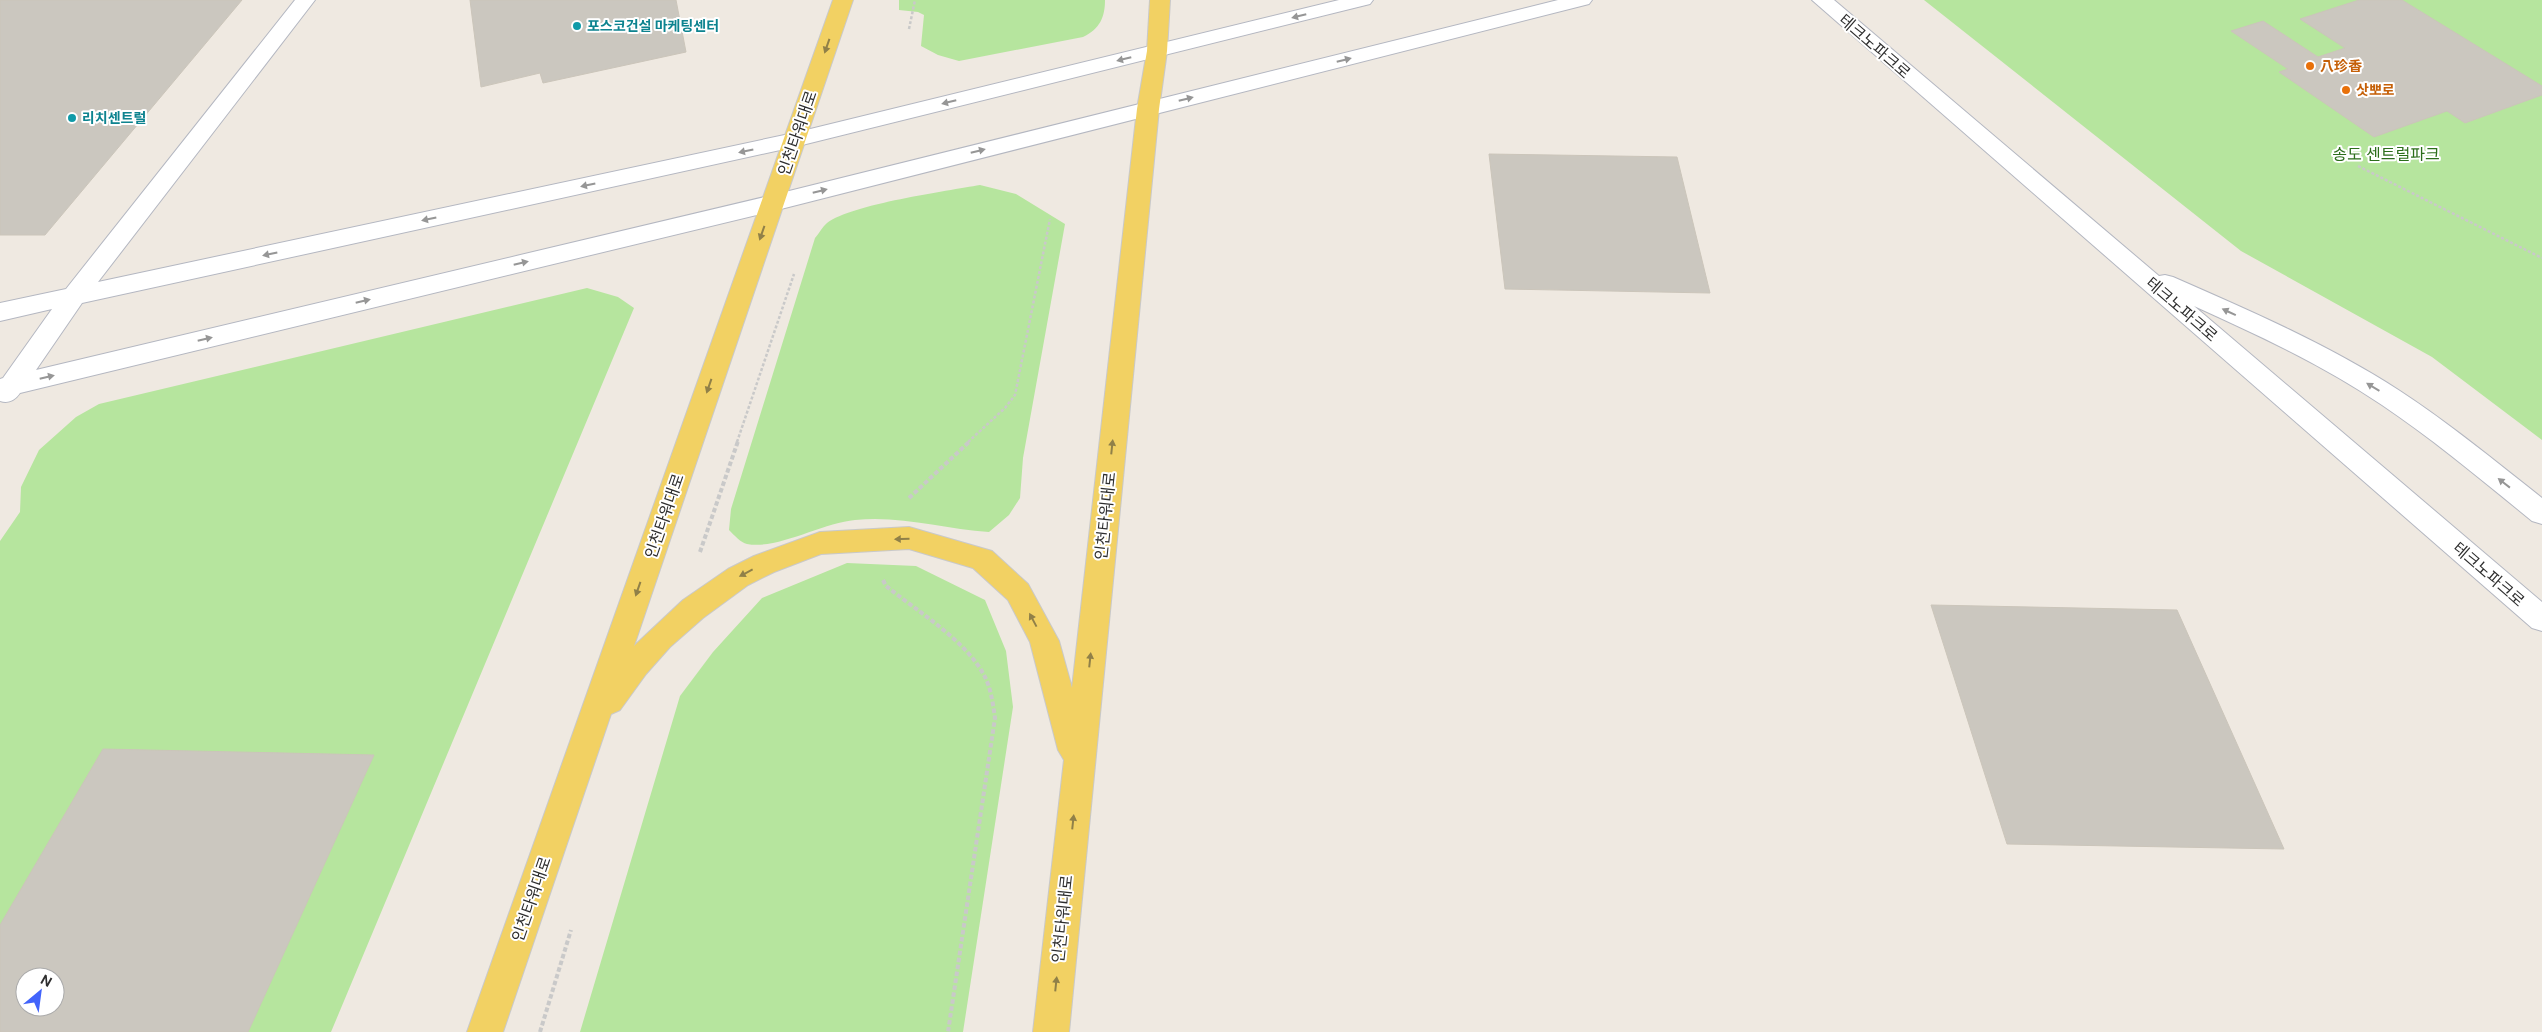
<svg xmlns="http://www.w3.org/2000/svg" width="2542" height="1032" font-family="'DM Sans','Noto Sans KR',sans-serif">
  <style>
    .green { fill: #b6e59e; fill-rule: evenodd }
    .building { fill: #cbc7bf; stroke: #cbc5ba; fill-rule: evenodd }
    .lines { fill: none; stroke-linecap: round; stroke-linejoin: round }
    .minor-casing { stroke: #b4b7c1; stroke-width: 2 }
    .major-casing { stroke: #c9c9c9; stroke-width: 2 }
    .path-far1 { stroke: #c9c9c9; stroke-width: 2.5; stroke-dasharray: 3 2; stroke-linecap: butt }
    .path { stroke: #c9c9c9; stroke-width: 4; stroke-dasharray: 4.5 2.5; stroke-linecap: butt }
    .minor { fill: #fff; fill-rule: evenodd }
    .major { fill: #f2d163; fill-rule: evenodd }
    .oneway { fill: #969696 }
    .oneway2 { fill: #908048 }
    .culture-dot { fill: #0f9aa8; stroke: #fff; stroke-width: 2 }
    .food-dot { fill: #e8710a; stroke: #fff; stroke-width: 2 }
    .labels { text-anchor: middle; stroke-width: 4; stroke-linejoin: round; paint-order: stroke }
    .far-culture-label { font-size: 14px; font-weight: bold; fill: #0d838f; stroke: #fff; text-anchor: start }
    .far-food-label { font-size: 14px; font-weight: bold; fill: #c56008; stroke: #fff; text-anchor: start }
    .street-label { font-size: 16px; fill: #2e2e2e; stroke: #fff }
    .park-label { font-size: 16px; fill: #2c6e1b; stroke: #fff }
  </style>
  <rect width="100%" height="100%" fill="#efe9e1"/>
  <path class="green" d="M899,0H1105C1105,17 1100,29 1083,37L959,61L938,55L921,46L924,15L918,12L899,10Z
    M1924,0H2542V440L2432,357L2241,251Z
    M980,185L1016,194L1065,224L1023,458L1020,498L1009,515L989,532C944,529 900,515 855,520C822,523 777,550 747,544C741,543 734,535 729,530L731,509L815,238C819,234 822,227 827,223C852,204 947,191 980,185Z
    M587,288L618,297L634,308L331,1032H0V541L20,512L21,487L39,450L76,417L99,404ZM25,977H55V1007H25Z
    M847,563L916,566L985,600L1006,651L1013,707L963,1032H580L680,696L713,652L762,598Z"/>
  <path class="building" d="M0,0H242L45,235H0Z
    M470,0H676L686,52L543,83L540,73L481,87Z
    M2359,0H2402L2542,86V95L2465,123L2447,111L2374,137L2279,72L2288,69L2231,31L2263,21L2318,57L2345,48L2300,19Z
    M1489,154L1677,157L1710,293L1505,289Z
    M1931,605L2177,610L2284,849L2007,844Z
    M103,749L374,755L248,1032H0V925ZM25,977H55V1007H25Z"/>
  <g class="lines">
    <defs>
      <path id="minor" d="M295,0H315L98,282L794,133L1339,0H1373L1370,4L794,147L82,303L36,370L773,195L1558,0H1592L1589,4L773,211L20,393C15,400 9,404 0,401V379L3,378L52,309L0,321V303L66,289Z
        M1812,0H1834L2159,276L2165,275L2173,277C2251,311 2329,345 2400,391C2449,423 2495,461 2542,498V524L2532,521C2483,481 2434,440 2382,405C2323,365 2258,335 2194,306L2542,602V631L2532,628Z"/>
      <path id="major" d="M833,0H853L634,646L683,600L728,569L754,556L820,532L909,527L992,551L1028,584L1059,641L1072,688L1137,109L1147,51L1150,0H1170L1167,51L1159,109L1069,1032H1033L1064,760L1058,750L1030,642L1008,600L973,568L909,549L821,554L774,572L748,585L703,618L670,647L646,674L620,710L611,714L503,1032H467Z"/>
    </defs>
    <use href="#minor" class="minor-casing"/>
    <use href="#major" class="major-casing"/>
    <path class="path-far1" d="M909,29L915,0
      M2358,166L2542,258
      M737,442L794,274
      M968,442L1005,408L1015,395L1050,219"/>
    <path class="path" d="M909,498L970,441
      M700,552L738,441
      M883,580L886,586C917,611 967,641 985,677C991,689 993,704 995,718L948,1032
      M540,1032L571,930"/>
    <use href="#minor" class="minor"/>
    <use href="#major" class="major"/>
  </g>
  <defs><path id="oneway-solid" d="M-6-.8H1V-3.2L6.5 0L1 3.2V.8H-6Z" transform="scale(1.25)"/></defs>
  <g class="oneway">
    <use href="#oneway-solid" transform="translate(1299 16) rotate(166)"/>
    <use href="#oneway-solid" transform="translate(1124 59) rotate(166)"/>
    <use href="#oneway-solid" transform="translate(1344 60) rotate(-14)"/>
    <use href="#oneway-solid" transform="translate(1186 99) rotate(-14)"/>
    <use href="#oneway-solid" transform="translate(949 102) rotate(166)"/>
    <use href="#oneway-solid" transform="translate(746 151) rotate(168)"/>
    <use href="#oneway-solid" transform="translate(978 151) rotate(-14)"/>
    <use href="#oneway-solid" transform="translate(588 185) rotate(168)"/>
    <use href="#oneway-solid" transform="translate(820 191) rotate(-14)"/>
    <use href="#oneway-solid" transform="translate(429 219) rotate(168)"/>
    <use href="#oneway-solid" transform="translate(270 254) rotate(168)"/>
    <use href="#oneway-solid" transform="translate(521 263) rotate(-13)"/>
    <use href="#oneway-solid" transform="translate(363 301) rotate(-13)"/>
    <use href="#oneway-solid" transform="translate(2229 312) rotate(-155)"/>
    <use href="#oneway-solid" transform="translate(205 339) rotate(-13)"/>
    <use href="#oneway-solid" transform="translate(47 377) rotate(-13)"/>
    <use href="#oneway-solid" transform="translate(2373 387) rotate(-149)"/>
    <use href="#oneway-solid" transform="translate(2504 483) rotate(-142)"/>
  </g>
  <g class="oneway2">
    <use href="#oneway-solid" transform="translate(827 46) rotate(109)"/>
    <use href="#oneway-solid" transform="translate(762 233) rotate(109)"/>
    <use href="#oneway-solid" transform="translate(709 386) rotate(109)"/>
    <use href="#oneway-solid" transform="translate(1112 447) rotate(-84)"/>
    <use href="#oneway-solid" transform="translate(902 539) rotate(179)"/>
    <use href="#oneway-solid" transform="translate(746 573) rotate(152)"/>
    <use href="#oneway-solid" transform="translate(638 589) rotate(109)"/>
    <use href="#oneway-solid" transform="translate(1033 620) rotate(-118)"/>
    <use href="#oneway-solid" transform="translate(1090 660) rotate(-84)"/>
    <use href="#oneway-solid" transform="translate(1073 822) rotate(-84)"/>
    <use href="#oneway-solid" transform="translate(1056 984) rotate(-84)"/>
  </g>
  <g class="culture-dot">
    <circle cx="577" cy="26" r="5"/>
    <circle cx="72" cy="118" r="5"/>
  </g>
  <g class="food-dot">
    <circle cx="2310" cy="66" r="5"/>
    <circle cx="2346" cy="90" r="5"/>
  </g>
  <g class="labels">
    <g class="far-culture-label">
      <text x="587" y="31">포스코건설 마케팅센터</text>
      <text x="82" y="123">리치센트럴</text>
    </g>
    <g class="far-food-label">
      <text x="2320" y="71">八珍香</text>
      <text x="2356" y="95">삿뽀로</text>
    </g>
    <g class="street-label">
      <text transform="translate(1875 46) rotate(41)" y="6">테크노파크로</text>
      <text transform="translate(797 133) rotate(-71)" y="6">인천타워대로</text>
      <text transform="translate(2182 309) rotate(41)" y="6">테크노파크로</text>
      <text transform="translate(664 516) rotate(-71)" y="6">인천타워대로</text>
      <text transform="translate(1105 516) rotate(-84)" y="6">인천타워대로</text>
      <text transform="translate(2489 574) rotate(41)" y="6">테크노파크로</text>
      <text transform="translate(531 899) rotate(-71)" y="6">인천타워대로</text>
      <text transform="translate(1062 919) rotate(-84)" y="6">인천타워대로</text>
    </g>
    <g class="park-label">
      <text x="2386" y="160">송도 센트럴파크</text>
    </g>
  </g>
  <g transform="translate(40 992) rotate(29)"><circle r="24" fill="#ffffff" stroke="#ababab"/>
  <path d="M0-4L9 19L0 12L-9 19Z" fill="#4264fb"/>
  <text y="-8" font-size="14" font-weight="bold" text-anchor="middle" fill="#2e2e2e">N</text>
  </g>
</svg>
